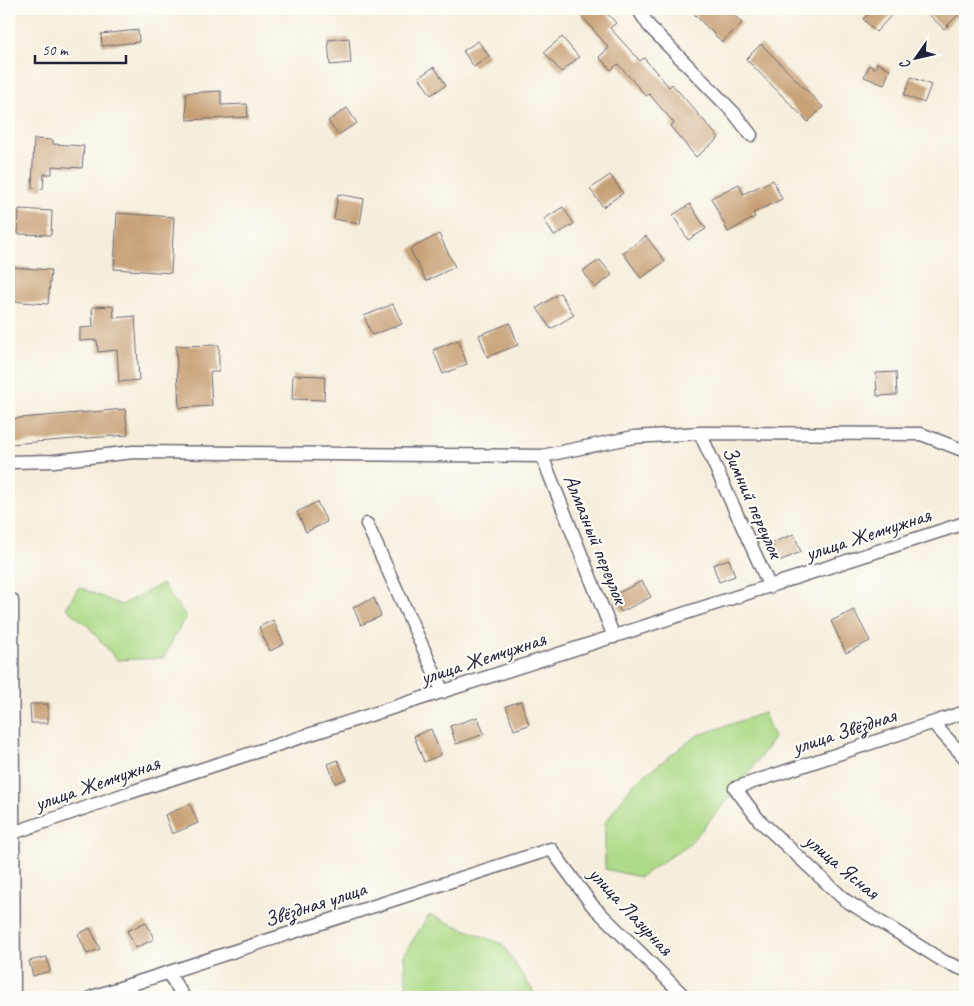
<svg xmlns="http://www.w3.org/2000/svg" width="974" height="1006" font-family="Caveat,sans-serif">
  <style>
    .green { fill: #adda87; stroke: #687e61 }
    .building { fill: #c8a177 }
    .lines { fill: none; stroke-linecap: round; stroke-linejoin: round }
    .street-casing { stroke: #6c6973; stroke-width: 15 }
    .street { stroke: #fff; stroke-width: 12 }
    .labels { text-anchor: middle; stroke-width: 4.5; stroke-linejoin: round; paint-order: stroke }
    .street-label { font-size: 21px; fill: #22223b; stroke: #fdfcf7 }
  </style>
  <rect width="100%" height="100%" fill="#fdfcf7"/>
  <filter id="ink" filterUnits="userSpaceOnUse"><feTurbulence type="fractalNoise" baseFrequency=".02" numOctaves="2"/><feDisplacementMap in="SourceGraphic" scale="10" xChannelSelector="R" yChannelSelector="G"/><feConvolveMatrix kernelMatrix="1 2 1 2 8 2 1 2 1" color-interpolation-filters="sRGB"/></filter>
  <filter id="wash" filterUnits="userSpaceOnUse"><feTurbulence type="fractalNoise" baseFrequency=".0096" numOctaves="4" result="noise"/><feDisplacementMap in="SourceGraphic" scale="20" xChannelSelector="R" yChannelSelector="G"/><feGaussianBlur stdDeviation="1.12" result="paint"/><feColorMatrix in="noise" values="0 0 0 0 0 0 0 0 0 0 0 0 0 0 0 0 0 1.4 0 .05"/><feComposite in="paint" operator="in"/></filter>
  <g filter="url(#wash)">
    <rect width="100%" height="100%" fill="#f6eedc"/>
    <path class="green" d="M162,584L186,616L163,658L117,660L87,625L66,608L79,587L121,605Z
      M764,713L774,738L734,793L689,844L640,877L605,869V823L633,784L696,736Z
      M429,915L502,944L537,997H407L404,954Z"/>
    <g id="blocks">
      <path class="building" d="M588,9H603L616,23L610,28L640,61L644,58L669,87L672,84L719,138L696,157L670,126L674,123L649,94L646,96L618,64L611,70L599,57L609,48L581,15Z
        M689,9H728L742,23L722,42Z
        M873,9H897L876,32L863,19Z
        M923,9H952L958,15L944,29Z
        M138,30L139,42L102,46L101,34Z
        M562,37L579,57L561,72L544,52Z
        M349,38L351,63L330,65L328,40Z
        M478,41L489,56L474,67L463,51Z
        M761,44L823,107L808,122L746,59Z
        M877,63L890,69L884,85L864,77L869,65L875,68Z
        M434,67L446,85L431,95L419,77Z
        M911,77L931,85L924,103L904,95Z
        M221,91V105L247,104L248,117L187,120L186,93Z
        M347,108L357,123L338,135L328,121Z
        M34,139L53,140V144L84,146L82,168L52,166V174H44L43,189L32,188Z
        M610,175L623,193L603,207L590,189Z
        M773,180L782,199L753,213L755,217L728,232L711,198L739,184L743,194Z
        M338,194L364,199L360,224L334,219Z
        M690,204L706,229L688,240L673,215Z
        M563,207L574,224L554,236L544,219Z
        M19,209L52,211L51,235L18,234Z
        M117,213L174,217L171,273L114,269Z
        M439,234L455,267L426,281L410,249Z
        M646,236L665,261L641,278L623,253Z
        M600,260L612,275L595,288L583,271Z
        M9,267L51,270L48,304L9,301Z
        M560,293L574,315L551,329L537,308Z
        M393,304L402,324L372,335L364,316Z
        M113,306L114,318L135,316L139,380L119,382L117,350L98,352L97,340L80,341V328L93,327L92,307Z
        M510,323L518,345L487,357L479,335Z
        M458,340L467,364L443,374L433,350Z
        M219,345V372H210L212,406L179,408L176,346Z
        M896,372L897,395L877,396L876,373Z
        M293,375L325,376L324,400L292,399Z
        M125,409L128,435L9,444V419Z
        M317,502L327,522L306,532L297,512Z
        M794,534L801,552L779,561L772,543Z
        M729,559L735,576L719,582L713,565Z
        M642,581L651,597L621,612L612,596Z
        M374,598L381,616L361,625L353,607Z
        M854,610L870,641L846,653L831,621Z
        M273,620L284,644L270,651L259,627Z
        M521,701L529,725L514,730L506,706Z
        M30,704H48V723H31Z
        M478,717L484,734L456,744L450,726Z
        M431,729L441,755L424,762L414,736Z
        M338,760L346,779L335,783L328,764Z
        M190,804L198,823L172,834L165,815Z
        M146,922L154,939L136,948L127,931Z
        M90,928L100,949L87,954L78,934Z
        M47,957L50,971L33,976L29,961Z"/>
    </g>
  </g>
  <g filter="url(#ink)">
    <use href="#blocks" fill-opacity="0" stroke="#6c6973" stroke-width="1"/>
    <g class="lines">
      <defs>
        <path id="street" d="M638,9L649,26L734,113L751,135
          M700,433L770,587
          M542,456L614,637
          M9,462L54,461L133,452L542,456L634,437L700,433L921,434L965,451
          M367,524L443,692
          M12,600L14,997
          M965,712L735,788L759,820L845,900L945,962L965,970
          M933,723L965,758
          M13,833L128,793L965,523
          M168,973L184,997
          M92,997L551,849L592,905L685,997"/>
      </defs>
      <use href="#street" class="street-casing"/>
      <use href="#street" class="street"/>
    </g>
  </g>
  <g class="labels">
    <g class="street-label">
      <text transform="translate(753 502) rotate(66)" y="7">Зимний переулок</text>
      <text transform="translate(868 534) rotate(-18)" y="7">улица Жемчужная</text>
      <text transform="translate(596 539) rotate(68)" y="7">Алмазный переулок</text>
      <text transform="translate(483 658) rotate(-18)" y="7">улица Жемчужная</text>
      <text transform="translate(844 731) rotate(-18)" y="7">улица Звёздная</text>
      <text transform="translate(97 783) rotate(-19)" y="7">улица Жемчужная</text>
      <text transform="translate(842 866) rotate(40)" y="7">улица Ясная</text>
      <text transform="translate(315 904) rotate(-18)" y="7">Звёздная улица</text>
      <text transform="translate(631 911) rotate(47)" y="7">улица Лазурная</text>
    </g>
  </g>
  <rect width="974" height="1006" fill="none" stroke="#fdfcf7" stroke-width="30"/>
  <g transform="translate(916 58) rotate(236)" stroke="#fdfcf7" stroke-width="4" paint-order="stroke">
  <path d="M0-4L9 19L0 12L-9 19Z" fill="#22223b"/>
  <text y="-8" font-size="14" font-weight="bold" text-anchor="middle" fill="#22223b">С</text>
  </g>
  <path d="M35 55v8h91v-8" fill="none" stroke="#22223b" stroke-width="2.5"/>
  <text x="42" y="55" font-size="15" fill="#22223b" stroke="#fdfcf7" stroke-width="4" paint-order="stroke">50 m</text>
</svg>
